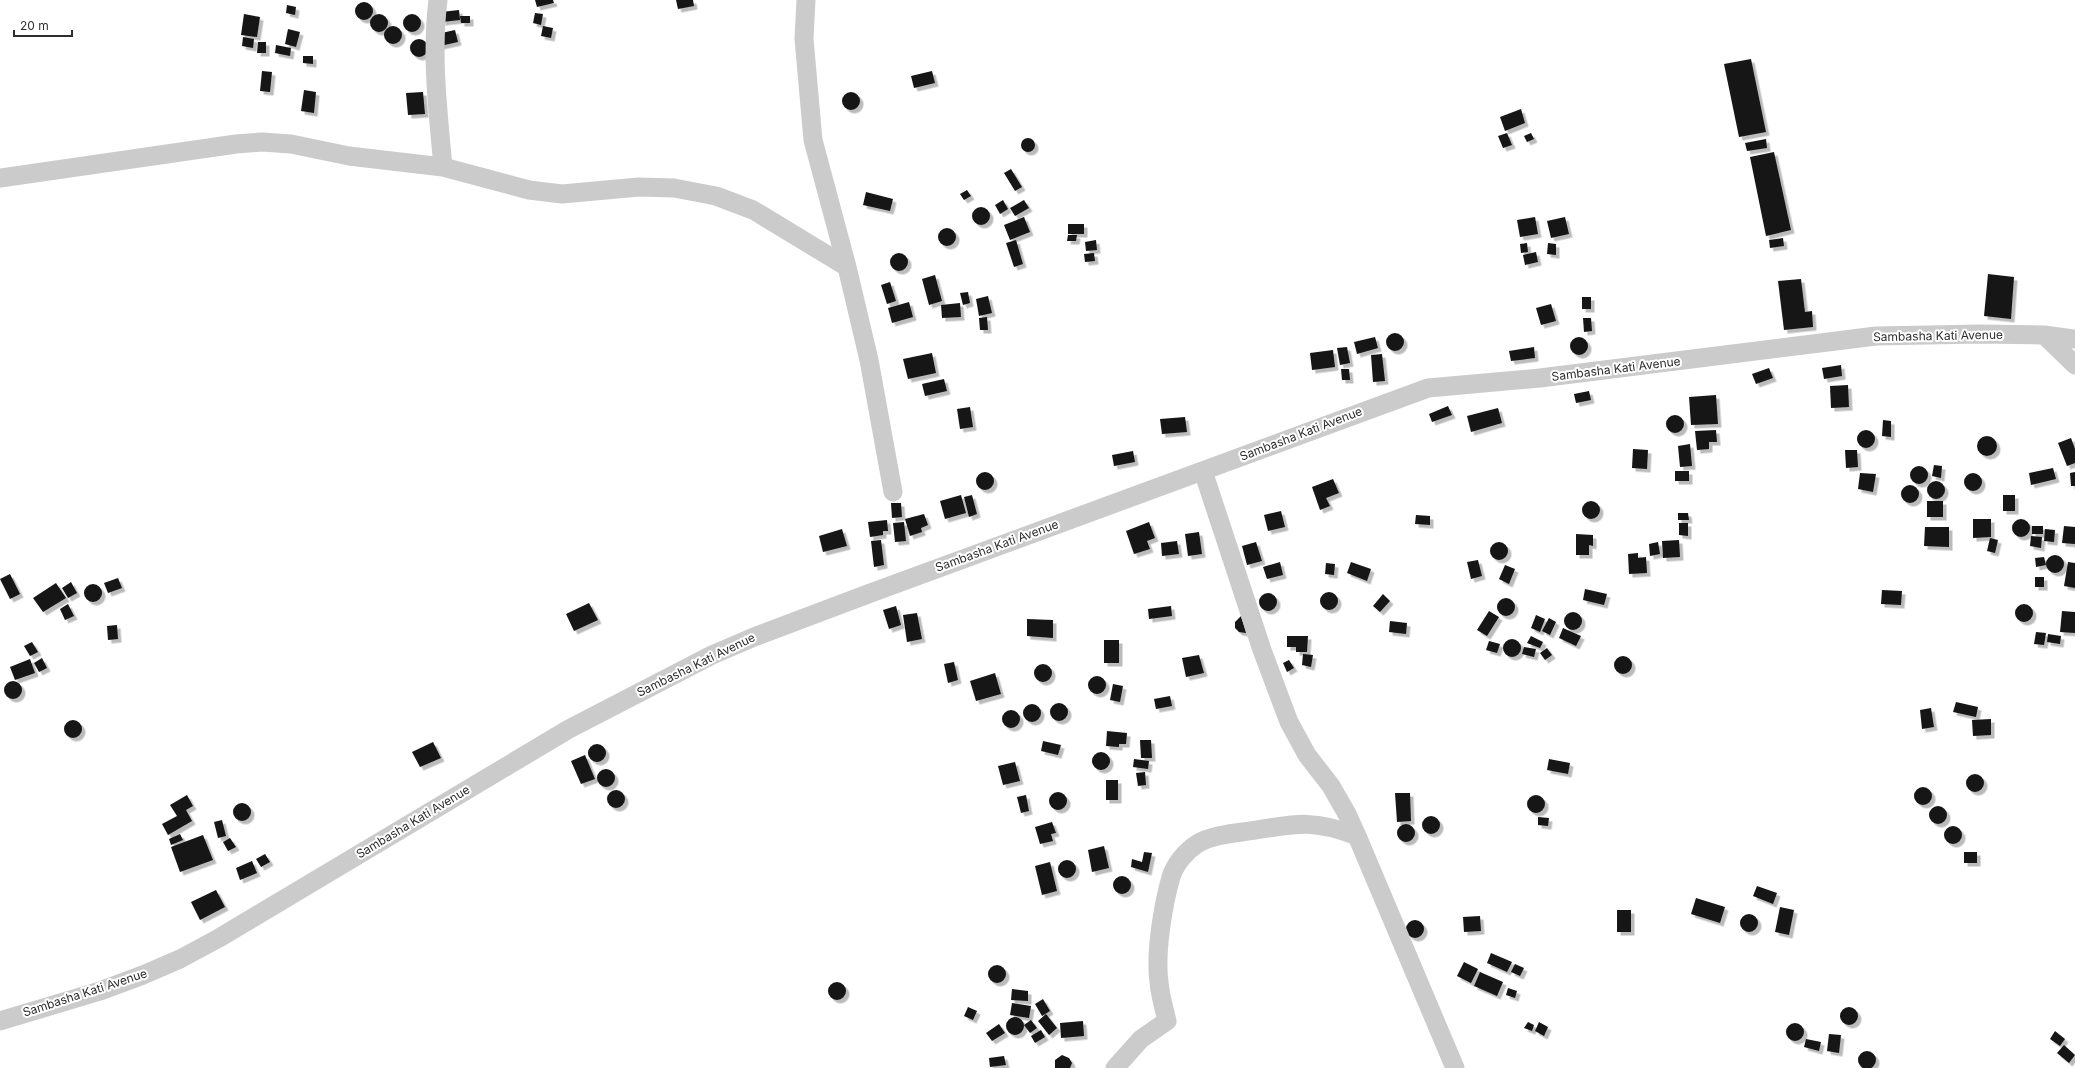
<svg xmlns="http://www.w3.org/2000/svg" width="2075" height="1068" font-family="Inter,sans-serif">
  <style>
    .building { fill: #151515; filter: url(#shadow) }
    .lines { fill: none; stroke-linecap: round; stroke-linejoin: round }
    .minor { stroke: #cbcbcb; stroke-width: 19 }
    .labels { text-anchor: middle; stroke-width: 4; stroke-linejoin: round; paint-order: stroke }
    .street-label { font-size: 12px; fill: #2e2e2e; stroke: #fff }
  </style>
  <defs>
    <filter id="shadow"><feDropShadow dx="3.5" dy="3.5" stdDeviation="0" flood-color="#0004"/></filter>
  </defs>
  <rect width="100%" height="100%" fill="#fff"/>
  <path class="building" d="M535,0H553L554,3L537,7Z
    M676,0H693L694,6L678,9Z
    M355 11a9 9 0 1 1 18 0a9 9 0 1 1-18 0Z
    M287,5L296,7L295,15L286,13Z
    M459,10L460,20L442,22L441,12Z
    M535,13L543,14L541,25L533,23Z
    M244,14L260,17L257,37L241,35Z
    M370 23a9 9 0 1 1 18 0a9 9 0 1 1-18 0Z
    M403 23a9 9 0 1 1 18 0a9 9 0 1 1-18 0Z
    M460,16H470V23H461Z
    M543,26L553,28L551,38L541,36Z
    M384 35a9 9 0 1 1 18 0a9 9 0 1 1-18 0Z
    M288,29L300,32L296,47L285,44Z
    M455,30L458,42L440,46L437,34Z
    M243,37L254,39L253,48L242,46Z
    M410 48a9 9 0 1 1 18 0a9 9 0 1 1-18 0Z
    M258,42H266V53H257Z
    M276,45L291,48L290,56L275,53Z
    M303,56H313V64L303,63Z
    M1751,59L1766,132L1739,137L1724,64Z
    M262,71L272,72L270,92L260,91Z
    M932,71L935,83L914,88L911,76Z
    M304,90L316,92L314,113L301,111Z
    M423,92L425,114L408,115L406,93Z
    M842 101a9 9 0 1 1 18 0a9 9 0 1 1-18 0Z
    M1521,109L1525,123L1505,131L1500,117Z
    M1507,133L1512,145L1503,148L1498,136Z
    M1531,133L1534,139L1527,142L1524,136Z
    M1021 145a7 7 0 1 1 14 0a7 7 0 1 1-14 0Z
    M1766,139L1767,148L1747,151L1745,143Z
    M1774,152L1791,230L1766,236L1750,157Z
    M1011,169L1022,187L1015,191L1004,173Z
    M967,190L971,196L964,200L960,194Z
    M866,192L893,199L890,211L863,205Z
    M1003,200L1008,209L1000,214L995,205Z
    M1024,200L1029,208L1015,216L1010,208Z
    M972 216a9 9 0 1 1 18 0a9 9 0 1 1-18 0Z
    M1024,217L1030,232L1010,240L1004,225Z
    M1535,217L1538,234L1520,237L1517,220Z
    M1565,217L1569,234L1551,238L1547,221Z
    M1068,224H1084V234H1068Z
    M938 237a9 9 0 1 1 18 0a9 9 0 1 1-18 0Z
    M1068,235H1077L1076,241H1067Z
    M1783,238L1784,246L1770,248L1769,240Z
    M1016,240L1023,264L1014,267L1006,243Z
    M1096,240L1097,250L1086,251L1085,242Z
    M1527,243L1528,252L1521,253L1520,244Z
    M1548,243L1556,244V255L1547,254Z
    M1536,252L1538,262L1525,265L1523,255Z
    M1094,253L1095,261L1085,262L1084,254Z
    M890 262a9 9 0 1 1 18 0a9 9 0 1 1-18 0Z
    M1988,274L2014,277L2011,319L1984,316Z
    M935,275L942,301L929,305L922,279Z
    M1801,279L1805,312L1812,311L1813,327L1784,330L1778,281Z
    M890,282L896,301L887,304L881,285Z
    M968,292L970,303L963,305L960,293Z
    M988,296L992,313L979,316L976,299Z
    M1582,297H1591V309H1582Z
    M909,302L913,317L892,323L888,308Z
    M960,303L961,317L942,318L941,305Z
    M1551,304L1556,321L1541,325L1536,308Z
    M987,317L988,330H980L979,318Z
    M1583,318H1591L1592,331L1584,332Z
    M1386 342a9 9 0 1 1 18 0a9 9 0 1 1-18 0Z
    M1375,337L1378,348L1357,354L1354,342Z
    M1570 346a9 9 0 1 1 18 0a9 9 0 1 1-18 0Z
    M1347,347L1350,363L1340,365L1337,348Z
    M1534,347L1535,358L1511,361L1509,351Z
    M1333,350L1335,367L1312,370L1310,353Z
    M932,353L936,373L908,379L903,359Z
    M1382,354L1385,381L1373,382L1371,355Z
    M1841,365L1842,376L1824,379L1822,368Z
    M1769,368L1773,378L1756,384L1752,374Z
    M1341,369H1349L1350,380H1342Z
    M944,379L947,391L925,396L922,384Z
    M1848,385L1849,407L1831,408L1830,386Z
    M1589,391L1591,400L1576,403L1574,394Z
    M1716,395L1718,424L1691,425L1689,397Z
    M1448,406L1452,415L1432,422L1429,414Z
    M970,407L973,427L960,429L957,409Z
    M1498,408L1502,423L1471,432L1467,416Z
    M1666 424a9 9 0 1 1 18 0a9 9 0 1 1-18 0Z
    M1185,417L1187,432L1162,434L1160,419Z
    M1883,420L1891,421V437L1882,436Z
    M1716,430L1717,442H1709V449L1697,450L1695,431Z
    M1857 439a9 9 0 1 1 18 0a9 9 0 1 1-18 0Z
    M1977 446a10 10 0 1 1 20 0a10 10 0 1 1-20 0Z
    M2071,438L2075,449V463L2067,466L2058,443Z
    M1690,444L1692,466L1680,467L1678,446Z
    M1633,449L1648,450L1647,469L1632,468Z
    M1845,450H1857L1858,467L1846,468Z
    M1133,451L1135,462L1114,466L1112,455Z
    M1934,465L1942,466L1941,478L1932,476Z
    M1910 475a9 9 0 1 1 18 0a9 9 0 1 1-18 0Z
    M2053,468L2056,479L2031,485L2029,473Z
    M1675,471H1689V481H1675Z
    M2075,472V486H2071L2070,473Z
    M976 481a9 9 0 1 1 18 0a9 9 0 1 1-18 0Z
    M1860,473L1876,474L1873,492L1858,489Z
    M1964 482a9 9 0 1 1 18 0a9 9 0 1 1-18 0Z
    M1333,479L1339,493L1326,498L1330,506L1320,510L1312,487Z
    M1927 490a9 9 0 1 1 18 0a9 9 0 1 1-18 0Z
    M1901 494a9 9 0 1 1 18 0a9 9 0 1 1-18 0Z
    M961,495L966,513L945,519L940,501Z
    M972,495L977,514L969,517L964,497Z
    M2003,495H2015V511H2003Z
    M1927,501H1943V517H1927Z
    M1582 510a9 9 0 1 1 18 0a9 9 0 1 1-18 0Z
    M891,503H901L902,517L892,518Z
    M1281,511L1285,527L1268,531L1264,515Z
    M1678,513H1688L1689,520H1678Z
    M924,514L928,525L921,528L922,532L910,536L905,519Z
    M1416,515L1430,516V525L1415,524Z
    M1973,519H1991V537L1973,538Z
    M2012 528a9 9 0 1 1 18 0a9 9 0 1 1-18 0Z
    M887,520L888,531H883V535L870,537L868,522Z
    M904,522L906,541L895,542L893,523Z
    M1149,522L1155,538L1147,541L1150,549L1134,554L1126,531Z
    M1679,523H1688V536L1679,535Z
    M2032,526H2043V534H2032Z
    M2064,526L2075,527V544L2062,543Z
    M1925,527H1949V547L1924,546Z
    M842,529L847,546L823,552L819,536Z
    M2045,529L2055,530L2054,542L2044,541Z
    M1199,532L1202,554L1188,556L1185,534Z
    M1576,534L1593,535V546L1589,545V555H1576Z
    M2031,536L2042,537L2041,548L2030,546Z
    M1990,538L1998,540L1995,553L1987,551Z
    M881,540L884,565L874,567L871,541Z
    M1679,540L1680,557L1663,558L1662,541Z
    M1177,541L1179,554L1162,556L1161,543Z
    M1256,542L1262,561L1247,565L1242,546Z
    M1658,542L1660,554L1650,556L1649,544Z
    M1490 551a9 9 0 1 1 18 0a9 9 0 1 1-18 0Z
    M1638,553V558L1646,557L1647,573L1629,574L1628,554Z
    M2046 564a9 9 0 1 1 18 0a9 9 0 1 1-18 0Z
    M2044,557L2046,565L2036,567L2035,558Z
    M1478,560L1482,576L1471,579L1467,562Z
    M1280,562L1283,575L1267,579L1263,567Z
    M1351,562L1371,569L1367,581L1347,573Z
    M2068,562L2075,563V588L2064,586Z
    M1326,563L1335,564L1334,575L1325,574Z
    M1505,565L1515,569L1509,584L1499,579Z
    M10,574L20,594L10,599L0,579Z
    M2035,577H2044V587H2035Z
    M118,578L122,588L108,593L104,583Z
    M71,582L77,593L68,598L62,588Z
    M56,583L66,598L43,612L33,598Z
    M84 593a9 9 0 1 1 18 0a9 9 0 1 1-18 0Z
    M1585,589L1607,594L1604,605L1583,600Z
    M1882,590L1902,591L1901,605L1881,604Z
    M1320 601a9 9 0 1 1 18 0a9 9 0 1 1-18 0Z
    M1259 602a9 9 0 1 1 18 0a9 9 0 1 1-18 0Z
    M1383,594L1390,601L1380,612L1373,606Z
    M1497 607a9 9 0 1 1 18 0a9 9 0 1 1-18 0Z
    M589,603L598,620L574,631L566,614Z
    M68,604L74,616L65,620L60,609Z
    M2015 613a9 9 0 1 1 18 0a9 9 0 1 1-18 0Z
    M896,606L901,625L889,629L883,610Z
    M1171,606L1172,616L1149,619L1148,609Z
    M1489,611L1499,617L1487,636L1477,630Z
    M2062,611L2075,612V633L2060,632Z
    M1564 621a9 9 0 1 1 18 0a9 9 0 1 1-18 0Z
    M917,613L922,639L907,642L903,615Z
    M1536,615L1545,619L1540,632L1531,628Z
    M1241,616L1246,633L1239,632L1235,628V622Z
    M1549,618L1556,622L1550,635L1542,631Z
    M1027,619L1053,620V638L1027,636Z
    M1390,621L1407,623L1406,634L1389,632Z
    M117,625L118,639L108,640L107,626Z
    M1563,628L1581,636L1576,646L1559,638Z
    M2036,632L2046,633L2044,645L2034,644Z
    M2048,634L2061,636L2060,644L2047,642Z
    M1287,636H1308L1307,652H1296V647H1287Z
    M1531,636L1543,642L1540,648L1527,643Z
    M1503 648a9 9 0 1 1 18 0a9 9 0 1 1-18 0Z
    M1104,640H1119V663H1104Z
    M1489,641L1500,644L1497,653L1486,650Z
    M32,642L38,652L30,656L24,646Z
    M1524,647L1536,649L1534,657L1522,654Z
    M1547,648L1552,655L1545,660L1540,653Z
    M1303,654L1313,655L1311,667L1302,665Z
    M1199,655L1204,673L1186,677L1182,658Z
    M1614 665a9 9 0 1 1 18 0a9 9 0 1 1-18 0Z
    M42,658L47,668L39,672L34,663Z
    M30,659L35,673L15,680L10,667Z
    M1289,660L1294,668L1287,672L1283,663Z
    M954,662L958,680L948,683L944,664Z
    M1034 673a9 9 0 1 1 18 0a9 9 0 1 1-18 0Z
    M995,673L1001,694L976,701L970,681Z
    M1088 685a9 9 0 1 1 18 0a9 9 0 1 1-18 0Z
    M4 690a9 9 0 1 1 18 0a9 9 0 1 1-18 0Z
    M1113,684L1123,686L1120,702L1110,700Z
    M1170,696L1172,706L1156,709L1154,699Z
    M1956,702L1978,707L1976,717L1953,712Z
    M1050 712a9 9 0 1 1 18 0a9 9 0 1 1-18 0Z
    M1023 713a9 9 0 1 1 18 0a9 9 0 1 1-18 0Z
    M1931,708L1934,727L1922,729L1920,710Z
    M1002 719a9 9 0 1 1 18 0a9 9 0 1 1-18 0Z
    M1991,719V735L1973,736L1972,720Z
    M64 729a9 9 0 1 1 18 0a9 9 0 1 1-18 0Z
    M1107,731L1127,733L1126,744H1119V747L1106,746Z
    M1140,740H1151L1152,758H1141Z
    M1043,741L1061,745L1058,755L1041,751Z
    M433,742L441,758L420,767L412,752Z
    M588 753a9 9 0 1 1 18 0a9 9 0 1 1-18 0Z
    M1092 761a9 9 0 1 1 18 0a9 9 0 1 1-18 0Z
    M585,755L595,779L581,784L571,761Z
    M1134,759L1149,761L1148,769L1133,767Z
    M1549,759L1570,763L1568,774L1547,770Z
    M1015,762L1020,781L1003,785L998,766Z
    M597 778a9 9 0 1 1 18 0a9 9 0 1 1-18 0Z
    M1145,772L1146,785L1138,786L1136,773Z
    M1966 783a9 9 0 1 1 18 0a9 9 0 1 1-18 0Z
    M1106,780H1118V800H1106Z
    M1914 796a9 9 0 1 1 18 0a9 9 0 1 1-18 0Z
    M607 799a9 9 0 1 1 18 0a9 9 0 1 1-18 0Z
    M1049 801a9 9 0 1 1 18 0a9 9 0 1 1-18 0Z
    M1395,793H1410L1411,821L1397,822Z
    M187,795L193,806L186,810L192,821L168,835L162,824L177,816L170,805Z
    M1026,795L1029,811L1021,813L1017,797Z
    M1527 804a9 9 0 1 1 18 0a9 9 0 1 1-18 0Z
    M233 812a9 9 0 1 1 18 0a9 9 0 1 1-18 0Z
    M1929 815a9 9 0 1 1 18 0a9 9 0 1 1-18 0Z
    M1422 825a9 9 0 1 1 18 0a9 9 0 1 1-18 0Z
    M1538,817L1549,818L1548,826L1538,825Z
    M222,820L226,836L218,838L214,822Z
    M1052,822L1056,833L1051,834L1053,841L1040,844L1035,827Z
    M1397 833a9 9 0 1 1 18 0a9 9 0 1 1-18 0Z
    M1944 835a9 9 0 1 1 18 0a9 9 0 1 1-18 0Z
    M180,834L183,840L171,845L169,839Z
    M203,835L213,860L180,872L171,847Z
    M230,838L236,847L228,851L223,842Z
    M1104,846L1109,868L1092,872L1088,850Z
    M1144,852L1152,853L1148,872L1131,867L1132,859L1142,862Z
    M1964,852H1977V863H1964Z
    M265,854L270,862L261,867L256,859Z
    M1058 869a9 9 0 1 1 18 0a9 9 0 1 1-18 0Z
    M252,861L257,873L240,880L236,868Z
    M1050,862L1057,891L1042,895L1035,866Z
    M1113 885a9 9 0 1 1 18 0a9 9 0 1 1-18 0Z
    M1757,886L1777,893L1773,904L1753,896Z
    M216,890L225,907L200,920L191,902Z
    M1696,898L1725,907L1720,923L1691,914Z
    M1780,907L1794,910L1789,935L1775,932Z
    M1617,910H1631V932H1617Z
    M1740 923a9 9 0 1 1 18 0a9 9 0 1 1-18 0Z
    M1480,916L1481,931L1464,932L1463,917Z
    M1406 929a9 9 0 1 1 18 0a9 9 0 1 1-18 0Z
    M1491,953L1512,962L1507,972L1487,963Z
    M1464,962L1478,969L1471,983L1457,976Z
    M1515,964L1524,968L1520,976L1511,972Z
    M988 974a9 9 0 1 1 18 0a9 9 0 1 1-18 0Z
    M1480,972L1503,982L1497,996L1474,986Z
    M828 991a9 9 0 1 1 18 0a9 9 0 1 1-18 0Z
    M1508,988L1517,991L1515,998L1506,995Z
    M1012,989L1028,991V1001L1011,1000Z
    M1043,999L1050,1011L1042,1016L1035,1004Z
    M1012,1003L1031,1006L1029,1018L1010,1015Z
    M968,1007L977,1011L973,1020L964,1016Z
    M1840 1016a9 9 0 1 1 18 0a9 9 0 1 1-18 0Z
    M1046,1014L1057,1028L1049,1035L1038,1021Z
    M1006 1026a9 9 0 1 1 18 0a9 9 0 1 1-18 0Z
    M1031,1020L1037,1028L1030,1033L1024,1025Z
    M1083,1021L1084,1036L1061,1038L1060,1023Z
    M1528,1022L1534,1025L1532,1031L1524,1028Z
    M1539,1022L1548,1027L1544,1036L1535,1031Z
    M1786 1032a9 9 0 1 1 18 0a9 9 0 1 1-18 0Z
    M999,1024L1005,1033L992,1041L986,1033Z
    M1041,1030L1045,1037L1035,1043L1031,1036Z
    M2055,1031L2065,1039L2060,1046L2050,1039Z
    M1829,1034L1841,1035L1839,1053L1827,1051Z
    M1806,1039L1821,1042L1819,1051L1804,1047Z
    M2064,1045L2075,1055L2069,1063L2057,1053Z
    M1858 1060a9 9 0 1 1 18 0a9 9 0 1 1-18 0Z
    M1062,1055L1069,1058L1072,1063L1070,1068H1055V1060Z
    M1004,1056L1006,1065L990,1067L989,1058Z"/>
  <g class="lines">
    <path class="minor" d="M438,0C431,56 438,111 443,167
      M806,0L804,39L813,140L847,267L869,360L893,492
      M0,178L236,144L262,142L291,144L349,156L443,167L529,190L562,194L639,187L674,188L716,196L753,210L847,267
      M2044,335L2075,365
      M1203,471L1262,650L1289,722L1307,755L1331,786L1347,814L1357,836
      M0,1021L100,991L143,975L180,959L219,938L569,729L712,655L754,637L868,594L1428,388L1540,378L1876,336L1980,334L2044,335L2075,339
      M1115,1068L1141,1039L1167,1021C1164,1008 1160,995 1159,982C1155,953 1163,905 1171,877C1175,864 1186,851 1197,844C1213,834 1238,833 1256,830C1298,823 1316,820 1357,836L1455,1068"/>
  </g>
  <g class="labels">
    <g class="street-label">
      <text transform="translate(1938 336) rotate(-1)" y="4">Sambasha Kati Avenue</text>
      <text transform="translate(1616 369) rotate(-7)" y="4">Sambasha Kati Avenue</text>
      <text transform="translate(1301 434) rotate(-21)" y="4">Sambasha Kati Avenue</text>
      <text transform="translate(997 546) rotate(-20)" y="4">Sambasha Kati Avenue</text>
      <text transform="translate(696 665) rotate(-26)" y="4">Sambasha Kati Avenue</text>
      <text transform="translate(413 822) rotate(-31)" y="4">Sambasha Kati Avenue</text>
      <text transform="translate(85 993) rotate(-18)" y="4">Sambasha Kati Avenue</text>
    </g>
  </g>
  <path d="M14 30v6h58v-6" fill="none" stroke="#2e2e2e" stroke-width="2"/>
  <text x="20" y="30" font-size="12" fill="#2e2e2e" stroke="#ffffff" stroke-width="3" paint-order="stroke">20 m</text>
</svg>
